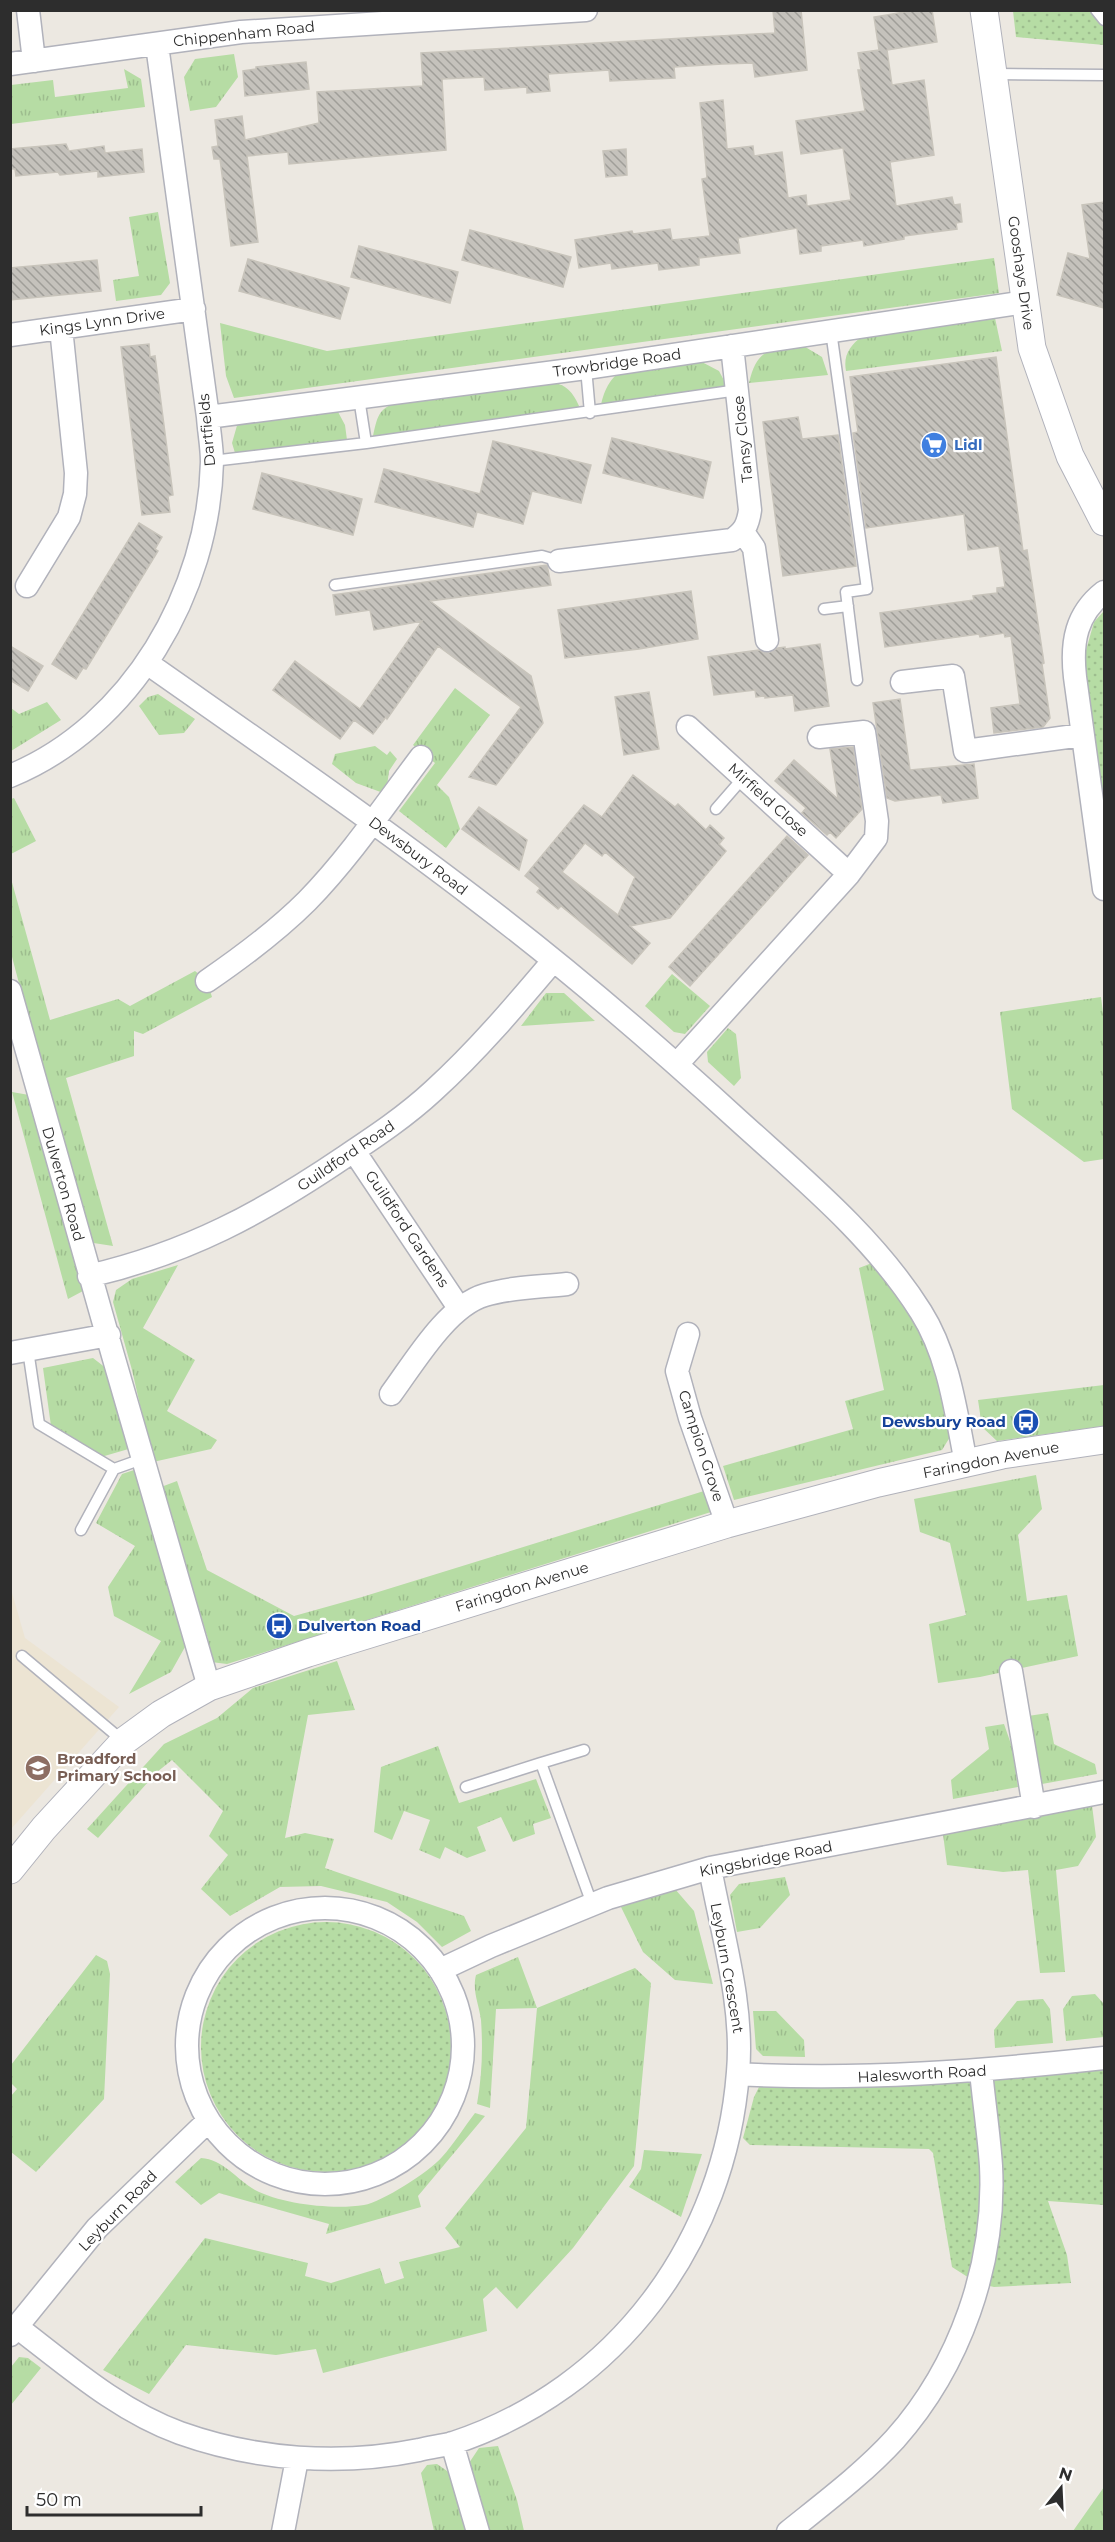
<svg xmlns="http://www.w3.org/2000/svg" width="1115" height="2542" font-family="Montserrat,sans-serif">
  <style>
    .education { fill: #ece4d3 }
    .grass { fill: url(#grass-tufts) }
    .park { fill: url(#park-dots) }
    .building { fill: url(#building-back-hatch); stroke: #c8c4bb; stroke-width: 1.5; fill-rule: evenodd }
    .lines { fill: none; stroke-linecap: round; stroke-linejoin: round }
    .service-casing { stroke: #b1b2bb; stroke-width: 13 }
    .minor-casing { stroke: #b1b2bb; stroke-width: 25 }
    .tertiary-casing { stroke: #b1b2bb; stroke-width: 29 }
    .service { stroke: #fff; stroke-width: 10 }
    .minor { stroke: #fff; stroke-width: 22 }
    .tertiary { stroke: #fff; stroke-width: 27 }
    .labels { text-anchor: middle; stroke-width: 4.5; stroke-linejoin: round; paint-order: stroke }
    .street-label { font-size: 15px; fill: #2d2d2d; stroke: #fff }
    .shop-label { font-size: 15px; font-weight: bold; fill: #366cbe; stroke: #fff; text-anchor: start }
    .transit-label { font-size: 15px; font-weight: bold; fill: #164399; stroke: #fff; text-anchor: end }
    .education-label { font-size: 15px; font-weight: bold; fill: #785e54; stroke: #fff; text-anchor: start }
  </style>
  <defs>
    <pattern id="grass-tufts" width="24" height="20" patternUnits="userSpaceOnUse" patternTransform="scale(1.5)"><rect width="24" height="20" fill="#b6dca4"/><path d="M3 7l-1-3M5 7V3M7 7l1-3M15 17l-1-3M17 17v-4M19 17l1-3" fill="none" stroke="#9dbd8e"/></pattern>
    <pattern id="park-dots" width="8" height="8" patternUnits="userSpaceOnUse" patternTransform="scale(1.5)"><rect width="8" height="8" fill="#b6dca4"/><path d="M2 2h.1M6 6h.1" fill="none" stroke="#9dbd8e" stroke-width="1.8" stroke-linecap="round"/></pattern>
    <pattern id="building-back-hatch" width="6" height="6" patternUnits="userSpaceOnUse" patternTransform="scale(1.5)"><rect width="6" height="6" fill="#c5c2bc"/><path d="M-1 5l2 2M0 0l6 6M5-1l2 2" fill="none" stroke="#a09e99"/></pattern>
  </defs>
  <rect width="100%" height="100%" fill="#ece8e1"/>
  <path class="education" d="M10,1586L25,1638L119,1707L11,1829Z"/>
  <path class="grass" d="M234,54L238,77L216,107L190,111L184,77L195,59Z
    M124,69L141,79L145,107L11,124V85L53,80L55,97L128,88Z
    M158,212L170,283L161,295L116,301L113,280L139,276L129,217Z
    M994,258L999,293L234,398L226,376L220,323L327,351Z
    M995,318L1002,351L846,371C843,355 850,346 862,336Z
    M802,345L822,357L828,375L749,383C757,348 770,349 802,345Z
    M700,361L719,371L728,388L601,405C604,390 612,373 628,368C643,363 682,363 700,361Z
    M547,380C568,386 572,390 581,410L373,436C378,413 379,409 401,400Z
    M337,410L345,425L347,440L235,453L232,443L238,422Z
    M455,688L490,715L437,785L449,797L460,829L446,848L399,811L435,763L413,745Z
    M158,694L195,719L184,733L159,735L139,706L148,697Z
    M47,702L61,720L11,751V708L19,714Z
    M375,746L387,755L390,751L397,759L389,771L386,794L356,783L332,764L335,754Z
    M14,798L36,841L11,854V799Z
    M10,875L50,1020L118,999L130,1006L195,971L207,981L212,997L143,1034L134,1031V1056L66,1078L113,1246L87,1242L11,953Z
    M672,974L710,1006L685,1034L674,1032L645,1006Z
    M546,993H564L595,1021L521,1026Z
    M1101,997L1104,1021V1159L1084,1162L1012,1109L1000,1012Z
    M728,1028L736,1034L741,1078L734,1086L708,1062L707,1052Z
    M12,1092L29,1095L83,1291L68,1299Z
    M872,1263C882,1275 893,1286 902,1299C930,1341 939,1389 950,1437L942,1450L734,1500L723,1466L853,1429L845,1401L884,1390L859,1268Z
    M178,1265L143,1328L195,1360L167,1411L217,1440L211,1449L153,1462L132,1370L113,1302L116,1290L132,1279Z
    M93,1358L111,1372L132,1448L101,1457L51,1426L43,1368Z
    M1104,1385V1426L997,1441L982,1427L978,1400Z
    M137,1469L185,1647L171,1672L129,1694L161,1641L114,1616L108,1587L135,1546L96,1523L122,1474Z
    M1036,1475L1042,1509L1018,1535L1027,1601L1067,1595L1078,1656L980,1677L938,1683L929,1624L966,1615L950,1543L920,1532L914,1499Z
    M177,1481L207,1570L294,1616L362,1597L704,1491L711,1512L227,1664L211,1662L197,1643L208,1639L161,1487Z
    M337,1661L355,1710L308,1715L285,1838L305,1833L334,1839L325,1868L464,1916L471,1931L442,1947L417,1922L387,1902L321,1886L280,1887L230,1916L201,1889L228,1855L209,1836L223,1811L172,1760L157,1772L98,1838L87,1829L164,1744L217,1718L253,1688Z
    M1048,1713L1054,1744L1095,1764L1097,1774L1042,1784L1028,1716Z
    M1004,1724L1012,1747L1018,1787L953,1799L951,1780L989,1749L985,1727Z
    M438,1746L459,1803L536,1779L551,1818L533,1824L535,1834L513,1842L501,1817L477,1827L486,1851L467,1858L445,1847L440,1859L419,1850L430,1820L404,1811L392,1840L374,1832L381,1767Z
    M1092,1805L1096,1837L1078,1866L1056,1870L1065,1972L1040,1973L1028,1870L1003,1872L947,1865L943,1834Z
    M785,1877L790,1895L760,1928L737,1932L730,1895L739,1884Z
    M675,1889L694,1911L713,1984L675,1980L643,1952L621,1907Z
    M96,1955L107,1961L110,1974L104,2099L36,2172L11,2152V2096L17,2089L11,2083V2065Z
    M518,1957L537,2008L635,1968L651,1983L634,2166L573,2248L517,2309L496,2287L483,2299L487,2331L323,2373L316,2349L276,2355L186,2345L149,2394L103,2370L205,2238L308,2263L305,2276L331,2283L380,2268L385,2284L404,2278L399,2262L460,2247L445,2228L526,2128L537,2008L496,2009L490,2108L477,2104C482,2076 483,2049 481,2020C479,2004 472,1991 476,1975Z
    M1095,1994L1104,2004V2037L1066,2041L1063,2009L1072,1996Z
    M1043,1999L1050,2009L1053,2043L995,2048L994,2030L1017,2001Z
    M753,2011H776L804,2040L805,2057L763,2056L756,2049Z
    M475,2113L485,2116L418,2196L421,2207L326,2234L329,2224L219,2193L201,2205L175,2182L201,2158C223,2159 236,2179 255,2190C282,2204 333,2210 364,2205C382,2202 429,2172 442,2157C454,2144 464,2127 475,2113Z
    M644,2150L702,2154L681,2217L629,2187L641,2169Z
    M19,2357L28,2358L41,2368L11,2405V2367Z
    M498,2446L517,2500L524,2531H490L469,2463L479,2448Z
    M437,2464L450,2473L468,2531H434L421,2473L427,2465Z
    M1104,2487V2531H1073Z"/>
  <path class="park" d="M1013,11H1104V45L1016,37Z
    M1104,611V831L1083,661L1094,622Z
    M201 2047a125 125 0 1 1 250 0a125 125 0 1 1-250 0Z
    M1104,2065V2205L1048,2201L1067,2255L1071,2283L994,2287L977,2283L952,2267L933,2153L929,2149L750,2145L743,2138L754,2097L759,2087L914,2085Z"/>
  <path class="building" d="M773,10H801L807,70L755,77L753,63L722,64L674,67L675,78L610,81L609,70L548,74L550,91L527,93V87L485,90L484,77L442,79L446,150L289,164L288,152L247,156L258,242L231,246L220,159H214L212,147L218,146L215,120L242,116L245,140L319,123L317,92L423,86L421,53L775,33Z
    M916,10H932L937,42L887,50L892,85L924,80L934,155L890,162L896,206L952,197L954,205L960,204L962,222L956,223L957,229L904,236V239L864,246L863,240L821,246V251L800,254L797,228L738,238L740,253L699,258V265L659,270L658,263L612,269L611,263L579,268L575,240L632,231L633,234L670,229L672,240L710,236L702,179L707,178L700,103L723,100L727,149L753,146L754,156L782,152L788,198L806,195L807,206L851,200L843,148L801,154L796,121L865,111L858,70H861L858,53L879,50L874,17Z
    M306,62L309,89L245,96L243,71L256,69V67Z
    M66,144L69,151L104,146L105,153L142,149L144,172L98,177V171L60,175L58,172L16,176L15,169H10V149Z
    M626,149L627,175L606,177L603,151Z
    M1104,202V308L1057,295L1068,253L1090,259L1082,205Z
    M470,230L571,257L563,287L462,260Z
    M359,246L458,272L450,303L351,277Z
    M248,259L349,288L340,319L239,291Z
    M97,260L101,291L10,300V268Z
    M149,344L150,357L155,356L173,495L168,496L170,512L142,515L121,347Z
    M996,357L1023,551L1027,550L1044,663L1042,664L1050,718L1043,727L994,733L991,708L1020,704L1011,636L1005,637L1004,633L980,637L979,634L885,647L880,613L974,600L973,596L997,593V588L1005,587L999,546L968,550L964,514L866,528L853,433L858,432L850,377Z
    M798,417L802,439L838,435L856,566L783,576L763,422Z
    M612,438L711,462L703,498L603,473Z
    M493,441L591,465L581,503L532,491L523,524L477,512L473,527L375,502L384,469L480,494Z
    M262,473L362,499L353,535L253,509Z
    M139,523L162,537L155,549L158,551L86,669L83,668L76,679L52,664Z
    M547,565L551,585L430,601L531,676L543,723L496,785L469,777L521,707L438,646L387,719L386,717L373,734L354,720L340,739L273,690L295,661L360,709L422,621L374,630L370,610L336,615L333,595Z
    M691,591L698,639L639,649L565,658L558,610Z
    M820,644L829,706L795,711L793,695L765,698V696L756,697L755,690L714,695L708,657L759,650L768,653L778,648L785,647V649Z
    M10,646L43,666L28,691L10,680Z
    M649,692L659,749L624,755L615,697Z
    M900,699L910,770L974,764L978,798L943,803L941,795L895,801L887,798L873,703Z
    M853,747L862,809L836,838L830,832L827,835L802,813L806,808L775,781L794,760L838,799L830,749Z
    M633,775L675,807L678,804L706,830L710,825L724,838L719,844L726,851L670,918L630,926L650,943L632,964L561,906L558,909L537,892L540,888L525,876L584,805L602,817ZM585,843L602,856L605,852L635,877L618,915L562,872Z
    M479,807L527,840L519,870L462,829Z
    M787,836L808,855L690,986L669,967Z"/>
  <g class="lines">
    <defs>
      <path id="service" d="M1096,10L1104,20
        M994,74L1104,75
        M831,331L867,589L846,592L857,680
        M586,368L590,413
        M359,398L366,443
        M212,461L366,443L738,390
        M335,585L542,556L559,561
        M824,609L848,606
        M716,809L743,778
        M28,1350L39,1424L114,1469
        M81,1530L114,1469L142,1459
        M22,1656L123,1741
        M541,1763L584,1750
        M466,1787L541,1763L592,1904"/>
      <path id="minor" d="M28,10L34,61
        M10,64L241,32L586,10
        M10,335L194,309
        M208,417L586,368L1026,302
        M743,532L754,548L767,640
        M559,561L732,540C744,532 748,525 750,510L732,346
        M27,586L69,517L75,494L76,473L61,328
        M1104,592C1076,614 1071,642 1075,677L1104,889
        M147,663C258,741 370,818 477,900C568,969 655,1044 738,1120C803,1179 874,1237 921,1312C949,1356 956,1413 966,1463
        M902,682L953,676L965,751L1082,735
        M688,727L849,874
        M10,776C132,726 209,591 212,462C212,447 209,432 208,417L157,45
        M207,981C242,957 277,931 307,901C349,858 385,805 421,757
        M10,991C75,1224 141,1455 209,1687
        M677,1064L849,874L876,838L877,821L864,732L819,737
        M354,1151L459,1308
        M89,1276C188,1253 262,1213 346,1156C376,1136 406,1116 433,1091C477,1051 515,1006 553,961
        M688,1334L677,1371L690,1418L727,1524
        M10,1353L109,1335
        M391,1394C414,1363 447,1306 485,1295C511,1287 540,1287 567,1284
        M1011,1671L1034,1807
        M187 2046a138 138 0 1 1 276 0a138 138 0 1 1-276 0Z
        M440,1970L491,1946L608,1898L710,1868L1104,1792
        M738,2074C861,2081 982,2071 1104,2058
        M17,2327C68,2366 119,2411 180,2433C256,2460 340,2466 419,2450C430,2447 442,2446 453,2443C617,2389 725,2242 738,2072C744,2005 722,1934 710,1868
        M10,2335L97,2228L208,2121
        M452,2443L478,2532
        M283,2532L297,2459
        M788,2532C824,2503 864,2473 895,2439C960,2366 996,2264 991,2166C989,2135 984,2103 981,2071"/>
      <path id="tertiary" d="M984,10L1032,348L1070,456L1104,522
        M10,1870L44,1828L124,1741L161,1714L209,1687L308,1653L727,1524L878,1483L1002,1455L1104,1440"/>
    </defs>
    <use href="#service" class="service-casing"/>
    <use href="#minor" class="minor-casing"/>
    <use href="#tertiary" class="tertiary-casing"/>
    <use href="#service" class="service"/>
    <use href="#minor" class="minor"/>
    <use href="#tertiary" class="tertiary"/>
  </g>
  <defs>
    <symbol id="supermarket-disc" viewBox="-11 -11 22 22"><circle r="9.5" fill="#3f7fe0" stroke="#fff"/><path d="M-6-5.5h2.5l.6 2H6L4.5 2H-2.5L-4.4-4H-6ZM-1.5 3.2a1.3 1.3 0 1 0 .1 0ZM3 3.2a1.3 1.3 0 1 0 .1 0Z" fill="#fff"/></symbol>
    <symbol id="bus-disc" viewBox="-11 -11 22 22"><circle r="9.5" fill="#1a4fb4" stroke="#fff"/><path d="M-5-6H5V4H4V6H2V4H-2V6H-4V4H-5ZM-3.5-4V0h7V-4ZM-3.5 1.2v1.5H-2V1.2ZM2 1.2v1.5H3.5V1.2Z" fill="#fff"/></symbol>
    <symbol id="school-disc" viewBox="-11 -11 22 22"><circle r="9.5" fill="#8d6e63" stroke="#fff"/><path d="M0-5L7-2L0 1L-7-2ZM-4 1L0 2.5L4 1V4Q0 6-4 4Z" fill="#fff"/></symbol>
  </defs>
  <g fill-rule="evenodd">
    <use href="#supermarket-disc" x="919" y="430" width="30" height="30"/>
    <use href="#bus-disc" x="1011" y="1407" width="30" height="30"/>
    <use href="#bus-disc" x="264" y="1611" width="30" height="30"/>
    <use href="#school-disc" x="23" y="1753" width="30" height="30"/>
  </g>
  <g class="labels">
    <g class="street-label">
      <text transform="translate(244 34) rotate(-6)" y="5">Chippenham Road</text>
      <text transform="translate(1021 273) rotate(82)" y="5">Gooshays Drive</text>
      <text transform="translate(102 322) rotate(-8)" y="5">Kings Lynn Drive</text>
      <text transform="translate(617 363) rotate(-8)" y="5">Trowbridge Road</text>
      <text transform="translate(207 430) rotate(-95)" y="5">Dartfields</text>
      <text transform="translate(743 439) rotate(-96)" y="5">Tansy Close</text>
      <text transform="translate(768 800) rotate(42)" y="5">Mirfield Close</text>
      <text transform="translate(418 856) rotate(37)" y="5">Dewsbury Road</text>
      <text transform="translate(346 1156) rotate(-34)" y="5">Guildford Road</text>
      <text transform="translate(63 1184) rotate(74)" y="5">Dulverton Road</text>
      <text transform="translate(407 1229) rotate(56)" y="5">Guildford Gardens</text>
      <text transform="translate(701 1446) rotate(72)" y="5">Campion Grove</text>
      <text transform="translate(991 1460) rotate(-11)" y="5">Faringdon Avenue</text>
      <text transform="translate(522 1587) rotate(-17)" y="5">Faringdon Avenue</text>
      <text transform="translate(766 1859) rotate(-11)" y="5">Kingsbridge Road</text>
      <text transform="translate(727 1968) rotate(80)" y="5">Leyburn Crescent</text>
      <text transform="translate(922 2074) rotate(-3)" y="5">Halesworth Road</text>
      <text transform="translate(118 2211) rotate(-46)" y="5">Leyburn Road</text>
    </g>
    <g class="shop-label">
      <text x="954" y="450">Lidl</text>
    </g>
    <g class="transit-label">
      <text x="1006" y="1427">Dewsbury Road</text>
      <text x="298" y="1631" text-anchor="start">Dulverton Road</text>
    </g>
    <g class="education-label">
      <text x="57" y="1764">Broadford<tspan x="57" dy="17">Primary School</tspan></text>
    </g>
  </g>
  <rect width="1115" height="2542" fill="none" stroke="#2d2d2d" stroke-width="24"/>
  <g transform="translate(1061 2488) rotate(18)" stroke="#ffffff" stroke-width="4.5" paint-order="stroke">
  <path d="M0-4.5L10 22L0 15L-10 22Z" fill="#2d2d2d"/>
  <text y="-9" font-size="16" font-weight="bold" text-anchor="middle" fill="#2d2d2d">N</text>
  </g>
  <path d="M27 2506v9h174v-9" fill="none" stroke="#2d2d2d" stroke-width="3"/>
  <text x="36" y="2506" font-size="18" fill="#2d2d2d" stroke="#ffffff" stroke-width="4.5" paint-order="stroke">50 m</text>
</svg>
